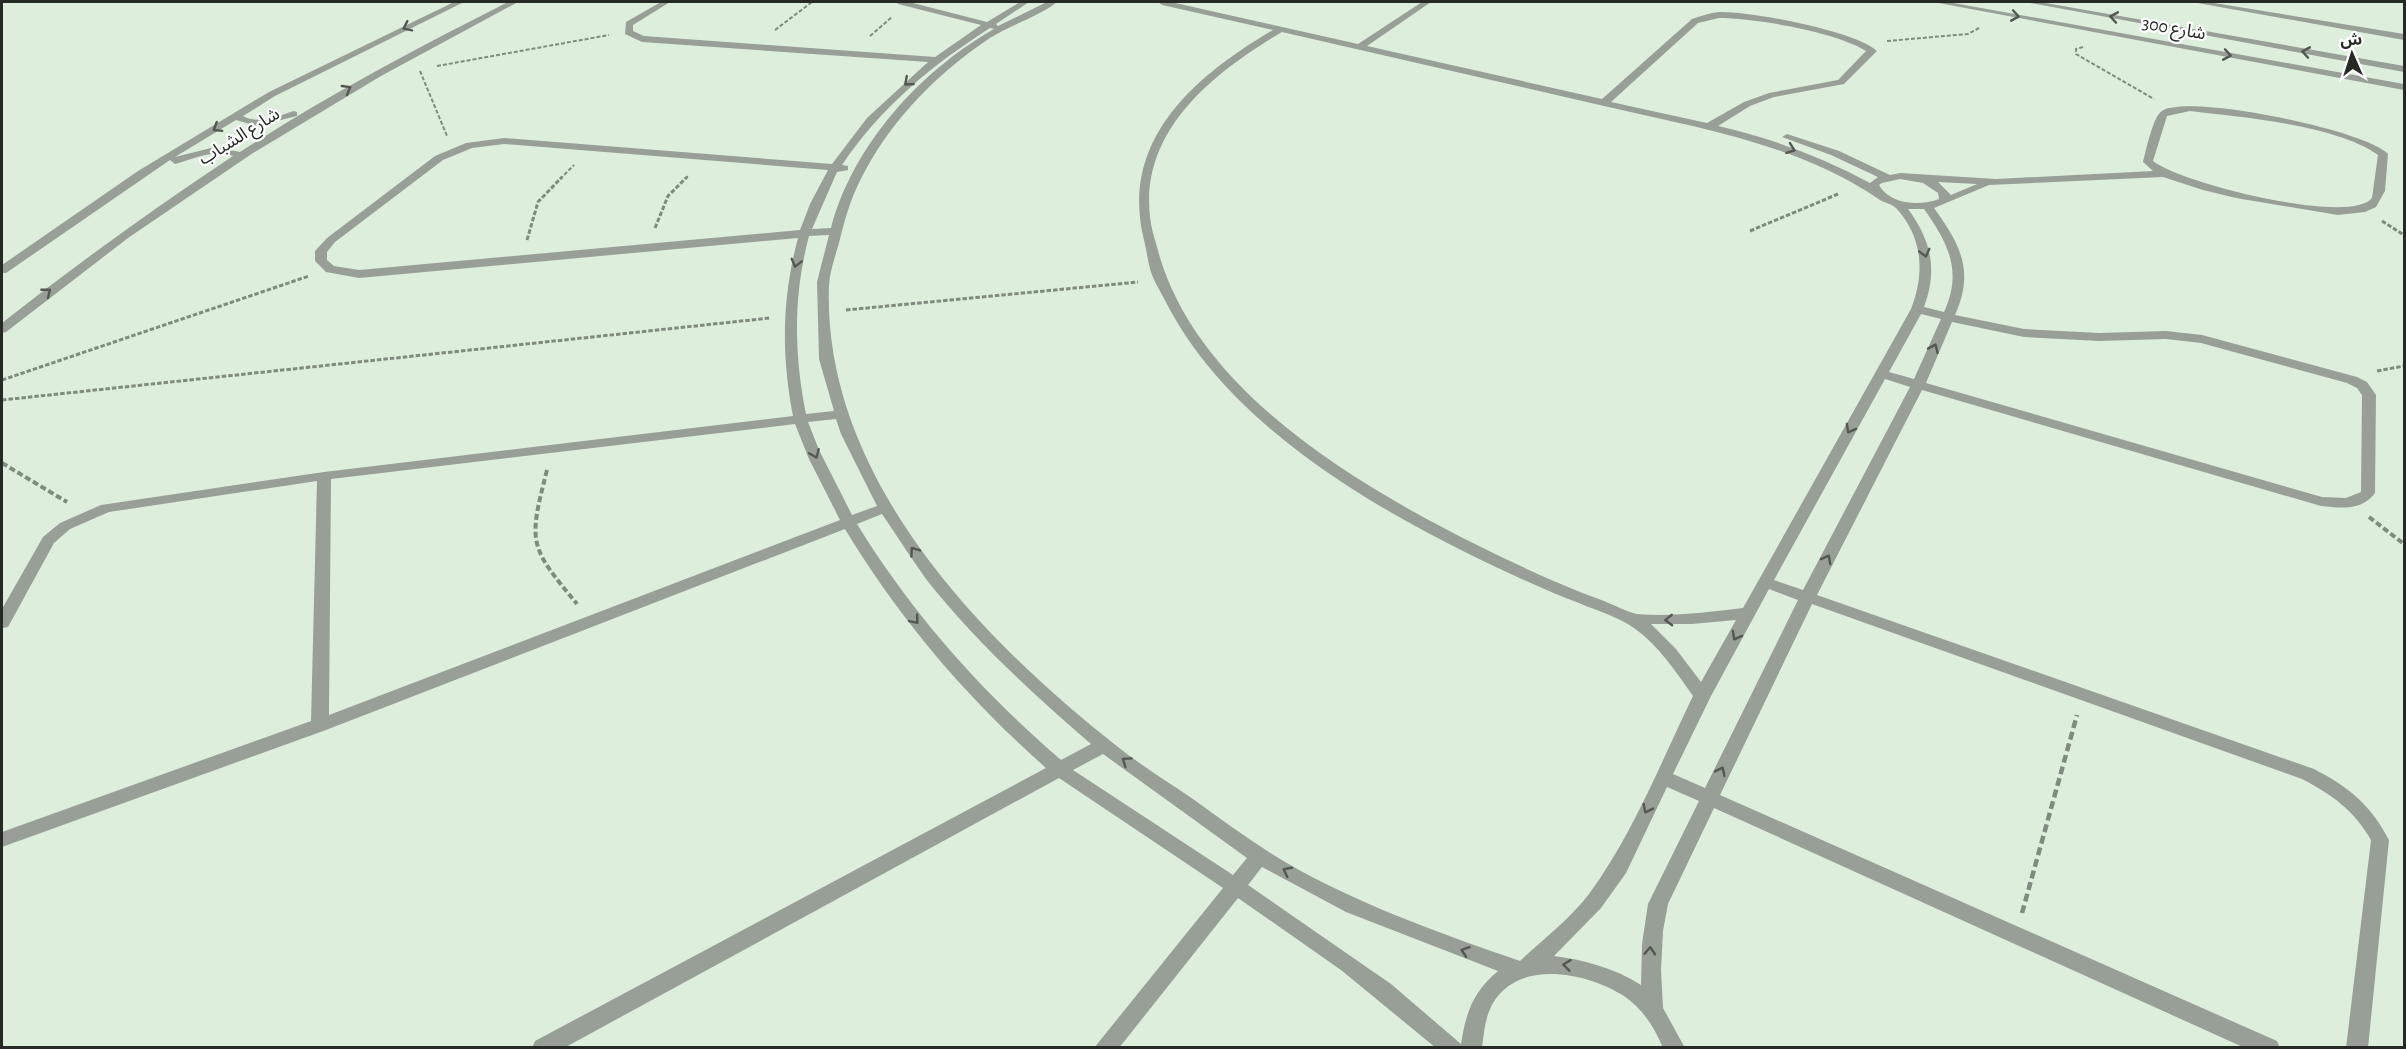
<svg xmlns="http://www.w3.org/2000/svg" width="2406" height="1049" font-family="'Alegreya Sans','Noto Sans Arabic',sans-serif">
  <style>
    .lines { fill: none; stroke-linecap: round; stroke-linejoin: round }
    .path-far3 { stroke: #808b7f; stroke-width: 2; stroke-dasharray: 4 2; stroke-linecap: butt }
    .path-far2 { stroke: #808b7f; stroke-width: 3; stroke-dasharray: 4.5 2; stroke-linecap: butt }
    .path-far1 { stroke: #808b7f; stroke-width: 4; stroke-dasharray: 6 3; stroke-linecap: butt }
    .path { stroke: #808b7f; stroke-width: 4.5; stroke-dasharray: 8 4; stroke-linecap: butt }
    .minor { fill: #989f97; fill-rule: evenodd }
    .oneway { stroke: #535952 }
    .labels { text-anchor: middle; stroke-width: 4.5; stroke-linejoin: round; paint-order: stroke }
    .far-street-label { font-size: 18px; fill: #252b24; stroke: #fff }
  </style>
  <rect width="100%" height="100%" fill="#deeedd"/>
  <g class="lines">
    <path class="path-far3" d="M775,30L812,2
      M870,36L892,17
      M1887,41L1968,34L1979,28
      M2083,47L2076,49V54L2154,99
      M437,66L609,35
      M420,71L447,136
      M560,179L574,165
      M685,179L689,175"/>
    <path class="path-far2" d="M2382,221L2404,235
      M655,228L668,196L687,177
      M1750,231L1838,194
      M527,240L538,202L562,177
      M846,310L1138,282
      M2377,371L2404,366
      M2,380L309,276
      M2,400L770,318"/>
    <path class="path-far1" d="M2,463L67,502
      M547,470C528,544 529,546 577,604
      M2369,517L2404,544"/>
    <path class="path" d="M2022,913L2077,715"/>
    <path class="minor" d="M454,2H464L275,96L243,116C259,125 278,116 294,111L297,112V116L257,126L236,120L175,157L215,147L240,152C326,96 417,48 508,2H518L381,76L253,153L128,238L6,332L2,333V323C77,264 153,209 233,156C213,149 194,159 175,164L170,160L6,273H2V265L138,171L269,92Z
      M661,2H670L633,25V31L644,36L935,57L981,25L898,4L897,2H909L987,22L1020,2H1029L996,24L998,26L1047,2H1057C1040,16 1010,25 990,38C939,72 894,117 865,171C852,194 845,218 839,243C835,257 830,271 829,285C822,475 978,637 1118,747C1142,766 1168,782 1193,799C1228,824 1261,849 1299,870C1369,908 1445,935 1520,961C1543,939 1569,920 1589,894C1632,836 1661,762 1693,696C1676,672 1659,646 1634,628C1617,616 1597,611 1579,603C1552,593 1526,581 1500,569C1379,512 1232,428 1168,306C1163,296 1156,285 1152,275C1148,264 1147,252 1144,240C1119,140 1195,76 1273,30L1162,5L1158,2H1171L1358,44L1422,2H1431L1367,46L1602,99L1692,19C1701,16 1710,13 1719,12C1750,11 1856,31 1877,51L1844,84L1774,97L1750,106L1718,126C1771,138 1822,157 1870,183L1878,177L1831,155L1782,137L1787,134L1839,151L1890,175L1900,173L1996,179L2153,171L2143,162C2146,151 2153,116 2162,111C2187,93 2366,130 2388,154L2385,191L2376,207L2365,212L2338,215L2236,198L2203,190L2163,177L1989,185L1934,208C1960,244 1975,271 1955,315L2024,329L2099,333L2166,331L2202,335L2357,377L2367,382L2376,395L2375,493C2362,511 2340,508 2321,506L1922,390L1817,595L2314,769C2349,787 2371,805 2389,840L2368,1048H2346L2371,840C2354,810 2331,794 2302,779L1812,604L1720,795L2277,1041L2280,1048H2245L1714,808L1668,904L1663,931L1661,970L1663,1008L1685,1048H1663C1655,1028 1642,1008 1624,996C1588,973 1520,958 1493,1003C1485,1017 1484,1032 1482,1048H1436L1341,970L1238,898L1119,1048H1094L1223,888L1059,778L564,1048H532L535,1041L1046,768C967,698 900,620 845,529L326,730L2,847V832L311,721L317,481L109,512L70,529L54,543L8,627L2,628V609L43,537L60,523L101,505L324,472L793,416C781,354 782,298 798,238L359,278L326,272L315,261V251L327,238L435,156L466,143L504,138L832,164L867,118L928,62L642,42L625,34L626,22ZM1719,18C1755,18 1836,32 1866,51L1838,80L1769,93L1744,102L1707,123L1611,102L1698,23ZM990,28L994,29C920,71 853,145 831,228L812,229L837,172L848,170V166L842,165C881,107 932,65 990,28ZM1282,32C1389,57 1497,81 1604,106C1699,128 1799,144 1880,200C1885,203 1892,204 1896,208C1923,237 1925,274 1911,309L1743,608C1708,612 1672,617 1637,614C1627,612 1614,605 1604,601C1560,585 1517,565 1475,544C1353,483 1193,388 1157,247C1154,237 1151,227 1150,217C1140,129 1215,72 1282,32ZM2190,111C2241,117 2337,125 2378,155L2372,198C2350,226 2180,183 2153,161L2167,116ZM504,144L828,170L810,204L800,230L359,270L334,266L327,260V252L335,242L443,160L472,148ZM1900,179L1923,183L1938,193L1939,199C1920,206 1890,205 1879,185L1882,183ZM1938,182L1977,184L1951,195ZM1908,209H1924C1948,243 1963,271 1944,312L1924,307C1938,270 1931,240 1908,209ZM829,235L817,282L819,359L834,411L806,414C794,354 793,296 809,236ZM1921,314L1941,319L1914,379L1889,372ZM1952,322L2024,337L2099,341L2166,339L2201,343L2347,383L2357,388L2362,395L2361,492L2346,498L2322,497L1926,383ZM1885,379L1910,387L1803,590L1774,580ZM836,419L841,434L877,506L852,515L819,450L808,422ZM795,424L809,459L840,520L329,715L331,479ZM882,514C897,536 911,558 926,579C974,640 1032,693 1091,744L1061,760C981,691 913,615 857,524ZM1769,589L1798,600L1705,788L1673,774L1711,696ZM1736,620L1701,682L1676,649L1651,624H1692ZM1103,754L1247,858L1233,875L1073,770ZM1667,787L1699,801L1648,904L1642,944L1641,985C1614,968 1585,960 1554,956L1601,908L1626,873ZM1262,867L1346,912L1498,971C1473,992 1466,1012 1461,1044L1391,984L1248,885Z
      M1933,2H1948L2404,84V90Z
      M2025,2H2040L2404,66V72Z
      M2192,2H2208L2404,34V40Z"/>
  </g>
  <defs><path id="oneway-chevron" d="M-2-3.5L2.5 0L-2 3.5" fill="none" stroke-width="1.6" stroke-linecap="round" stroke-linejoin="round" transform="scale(1.5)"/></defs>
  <g class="oneway">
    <use href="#oneway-chevron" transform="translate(2015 16) rotate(10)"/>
    <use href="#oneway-chevron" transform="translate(2114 17) rotate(-170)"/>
    <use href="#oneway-chevron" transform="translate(407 27) rotate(154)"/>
    <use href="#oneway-chevron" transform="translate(2306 52) rotate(-170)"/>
    <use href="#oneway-chevron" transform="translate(2227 55) rotate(10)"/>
    <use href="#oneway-chevron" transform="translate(908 82) rotate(139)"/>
    <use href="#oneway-chevron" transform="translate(347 89) rotate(-30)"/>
    <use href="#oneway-chevron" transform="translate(217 128) rotate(148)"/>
    <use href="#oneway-chevron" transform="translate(1791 149) rotate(20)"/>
    <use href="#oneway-chevron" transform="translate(1925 253) rotate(76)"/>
    <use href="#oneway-chevron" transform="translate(796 263) rotate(104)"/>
    <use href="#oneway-chevron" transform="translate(47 292) rotate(-39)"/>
    <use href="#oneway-chevron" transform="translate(1934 348) rotate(-66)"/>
    <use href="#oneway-chevron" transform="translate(1850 429) rotate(119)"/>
    <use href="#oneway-chevron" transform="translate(815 454) rotate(67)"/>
    <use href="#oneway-chevron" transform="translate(914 551) rotate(-125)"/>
    <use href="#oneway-chevron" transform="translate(1827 559) rotate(-62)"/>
    <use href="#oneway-chevron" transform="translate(915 620) rotate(50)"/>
    <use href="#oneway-chevron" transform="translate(1669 620) rotate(179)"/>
    <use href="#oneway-chevron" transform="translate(1736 636) rotate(119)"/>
    <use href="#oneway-chevron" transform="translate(1126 761) rotate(-145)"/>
    <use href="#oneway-chevron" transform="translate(1721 771) rotate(-64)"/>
    <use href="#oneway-chevron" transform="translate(1647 809) rotate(116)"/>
    <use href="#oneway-chevron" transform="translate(1287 871) rotate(-153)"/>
    <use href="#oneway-chevron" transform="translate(1465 951) rotate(-161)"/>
    <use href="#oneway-chevron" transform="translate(1650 951) rotate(-87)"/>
    <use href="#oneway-chevron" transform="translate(1567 965) rotate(-173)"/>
  </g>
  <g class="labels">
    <g class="far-street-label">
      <text transform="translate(2174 28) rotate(10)" y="6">شارع 300</text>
      <text transform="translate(239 136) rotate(-32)" y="6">شارع الشباب</text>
    </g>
  </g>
  <rect width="2406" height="1049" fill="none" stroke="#252b24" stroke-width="6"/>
  <g transform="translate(2352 54) rotate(357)" stroke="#ffffff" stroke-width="4.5" paint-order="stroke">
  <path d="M0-4.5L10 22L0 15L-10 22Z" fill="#252b24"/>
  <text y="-9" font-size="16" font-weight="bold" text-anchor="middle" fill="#252b24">ش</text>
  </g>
</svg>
